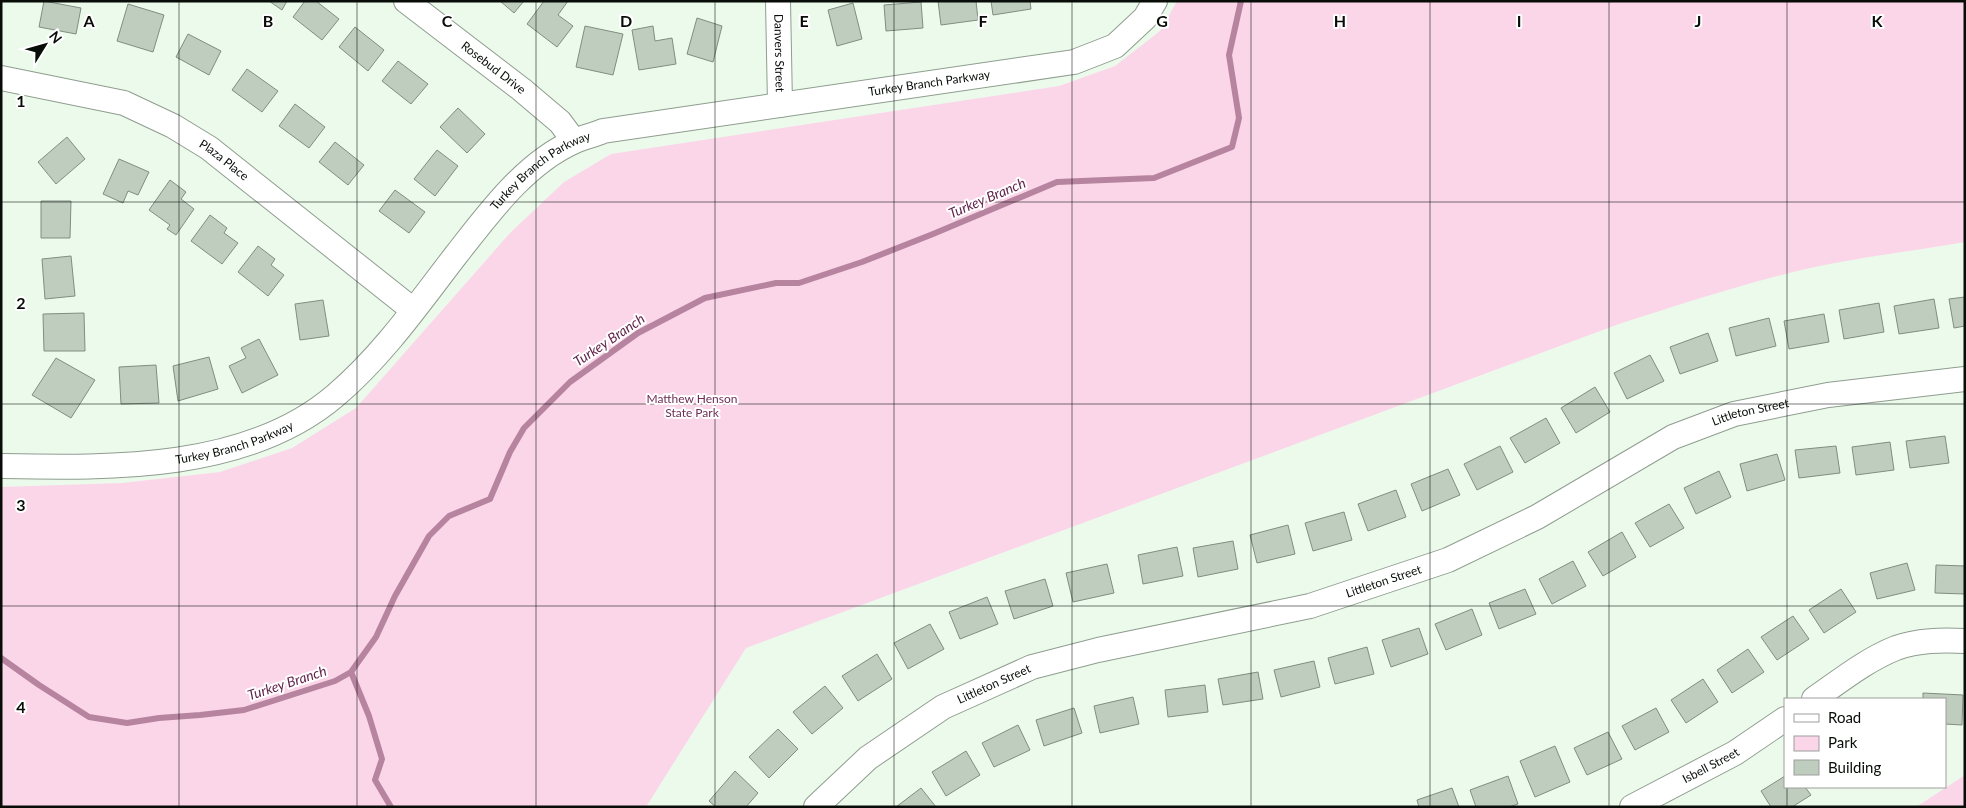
<svg xmlns="http://www.w3.org/2000/svg" width="1966" height="808" font-family="Lato,sans-serif">
  <style>
    .green { fill: #fbd6e9 }
    .lines { fill: none; stroke-linecap: round; stroke-linejoin: round }
    .stream { stroke: #b784a0; stroke-width: 6 }
    .building { fill: #bfcdbf; stroke: #808d80 }
    .minor-casing { stroke: #8f9d8f; stroke-width: 26 }
    .minor { stroke: #fff; stroke-width: 24 }
    .grid { fill: none; stroke: #080d08; stroke-width: 1; stroke-opacity: 0.55 }
    .labels { text-anchor: middle; stroke-width: 4; stroke-linejoin: round; paint-order: stroke }
    .street-label { font-size: 12px; fill: #080d08; stroke: #fff }
    .park-label { font-size: 12px; fill: #6f2f56; stroke: #fff }
    .water-label { font-size: 14px; font-style: italic; fill: #62244b; stroke: #fff }
    .grid-label { font-size: 16px; text-anchor: middle; font-weight: bold; fill: #080d08; stroke: #fff; stroke-width: 4; stroke-linejoin: round; paint-order: stroke }
  </style>
  <rect width="100%" height="100%" fill="#ecfaec"/>
  <path class="green" d="M1177,1H1965V242C1913,251 1861,257 1810,268C1745,283 1682,304 1619,324L746,648L646,807H1V487L122,483L220,472L292,448L356,408L510,233L564,182L611,154L1059,86L1115,66L1160,31Z
    M1965,775V807H1916Z"/>
  <g class="lines">
    <path class="stream" d="M1,658L39,685L89,717L127,723L159,718L200,715L244,710L335,681L351,672L376,637L395,596L429,536L449,516L490,499L510,452L524,428L570,382L638,333L705,298L776,283H799L862,262L933,234L1057,182L1154,178L1232,147L1239,118L1229,55L1241,1
      M351,672L369,716L382,759L375,780L391,807"/>
  </g>
  <path class="building" d="M44,1L81,8L76,34L39,27Z
    M269,1H287L282,10Z
    M305,1H316L339,19L322,40L293,17Z
    M500,1H524L514,13Z
    M544,1H568L558,15L573,26L557,47L527,24Z
    M938,1H976L978,20L941,25Z
    M991,1H1030L1031,9L993,15Z
    M921,2L923,28L886,31L884,5Z
    M853,3L862,39L837,46L828,10Z
    M128,4L164,15L153,52L117,41Z
    M697,18L722,26L713,62L687,54Z
    M585,26L623,34L613,75L576,67Z
    M653,26L655,41L672,38L676,64L639,70L632,30Z
    M355,27L384,50L368,71L339,47Z
    M188,34L221,51L209,75L176,57Z
    M398,61L428,84L411,104L382,81Z
    M247,69L278,91L262,112L232,90Z
    M295,104L325,127L309,148L279,126Z
    M458,108L485,134L467,153L440,127Z
    M67,137L85,159L56,184L38,162Z
    M335,142L364,165L348,185L319,162Z
    M437,150L458,166L435,196L414,179Z
    M119,159L149,172L138,195L128,191L123,203L103,194Z
    M170,180L186,192L181,199L194,209L176,235L167,229L170,225L149,210Z
    M395,190L425,212L409,233L379,211Z
    M41,201H71L70,238H41Z
    M210,215L227,228L224,233L238,243L222,264L191,241Z
    M258,246L275,259L271,265L284,275L268,296L238,272Z
    M71,256L75,296L45,299L42,259Z
    M1965,297V326L1954,328L1949,299Z
    M1934,299L1939,328L1899,334L1894,306Z
    M323,300L329,336L300,340L295,304Z
    M1879,303L1884,332L1844,339L1839,310Z
    M84,313L85,351H44L43,314Z
    M1824,314L1829,342L1789,349L1784,321Z
    M1769,318L1776,346L1736,356L1729,328Z
    M1708,333L1718,361L1680,374L1670,347Z
    M259,339L278,375L242,393L229,366L246,358L241,348Z
    M1650,355L1664,381L1627,399L1614,373Z
    M209,357L218,389L178,401L173,366Z
    M56,358L95,380L71,418L32,395Z
    M156,365L159,403L121,404L119,367Z
    M1595,387L1610,412L1576,433L1561,408Z
    M1546,418L1560,443L1525,463L1510,438Z
    M1945,436L1949,463L1910,468L1906,441Z
    M1890,442L1894,470L1856,475L1852,447Z
    M1500,446L1513,472L1477,490L1464,464Z
    M1836,446L1840,473L1799,478L1795,450Z
    M1777,454L1785,480L1747,491L1740,464Z
    M1448,469L1460,495L1422,511L1411,484Z
    M1719,471L1731,497L1696,514L1684,488Z
    M1396,490L1406,517L1368,531L1358,504Z
    M1669,504L1684,528L1650,547L1635,523Z
    M1344,512L1352,540L1313,551L1305,523Z
    M1288,525L1295,554L1257,563L1250,535Z
    M1622,532L1636,557L1603,576L1588,552Z
    M1233,541L1238,569L1198,577L1193,548Z
    M1177,547L1183,576L1143,584L1138,555Z
    M1573,561L1586,586L1552,604L1539,579Z
    M1907,563L1915,590L1877,599L1870,573Z
    M1107,564L1114,593L1073,602L1066,573Z
    M1936,565L1965,566V594L1935,593Z
    M1045,579L1053,606L1014,619L1005,591Z
    M1525,589L1536,614L1499,629L1489,603Z
    M1841,589L1856,612L1824,633L1809,610Z
    M987,597L998,624L960,639L949,612Z
    M1472,609L1482,635L1446,650L1435,624Z
    M1793,616L1809,639L1777,660L1761,637Z
    M930,624L944,649L908,669L894,643Z
    M1419,628L1428,654L1391,667L1382,640Z
    M1367,647L1374,674L1335,684L1328,658Z
    M1748,649L1764,672L1732,693L1717,670Z
    M877,654L892,679L858,701L842,676Z
    M1314,661L1320,687L1281,697L1274,670Z
    M1258,672L1263,699L1223,705L1218,679Z
    M1703,679L1718,702L1686,723L1671,700Z
    M1205,685L1208,712L1168,717L1165,690Z
    M825,686L843,708L812,734L793,712Z
    M1923,693L1963,695L1962,725L1945,724V699H1923Z
    M1133,697L1139,724L1100,733L1094,706Z
    M1074,708L1082,733L1044,746L1036,720Z
    M1656,708L1669,732L1635,750L1622,726Z
    M1018,725L1030,750L994,767L982,743Z
    M778,729L798,749L769,778L749,757Z
    M1608,732L1622,759L1587,775L1574,748Z
    M1555,746L1570,782L1535,797L1520,761Z
    M966,751L980,775L946,796L932,772Z
    M735,771L758,793L746,807H716L709,801Z
    M1508,776L1518,804L1509,807H1476L1470,790Z
    M1785,776V787H1805L1811,795L1792,807H1771L1761,791Z
    M921,788L936,807H896Z
    M1452,788L1459,807H1419L1417,800Z"/>
  <g class="lines">
    <defs>
      <g id="minor">
        <path id="s1" d="M406,1L521,89L560,122L574,141"/>
        <path id="s2" d="M778,1L780,105"/>
        <path id="s3" d="M1,78L124,103L173,126L209,148L413,310"/>
        <path id="s4" d="M1,466C111,468 248,471 336,395C383,355 419,303 456,255C489,213 525,163 575,141C584,137 594,135 603,131L1074,62L1115,46L1145,18L1155,1"/>
        <path d="M1814,699C1840,681 1866,660 1896,648C1918,640 1942,640 1965,641"/>
        <path id="s5" d="M816,807L868,758L943,707L1032,667L1098,650L1310,606L1448,560L1537,517L1673,437L1734,414L1828,395L1965,379"/>
        <path id="s6" d="M1632,807L1735,753L1785,719"/>
      </g>
    </defs>
    <use href="#minor" class="minor-casing"/>
    <use href="#minor" class="minor"/>
  </g>
  <path class="grid" d="M179,1V807M357,1V807M536,1V807M715,1V807M894,1V807M1072,1V807M1251,1V807M1430,1V807M1609,1V807M1787,1V699M1,202H1965M1,404H1965M1,606H1965M1787,787V807"/>
  <g class="labels">
    <g class="street-label">
      <text dy="4" stroke="none"><textPath href="#s2" startOffset="52">Danvers Street</textPath></text>
      <text dy="4" stroke="none"><textPath href="#s1" startOffset="110">Rosebud Drive</textPath></text>
      <text dy="4" stroke="none"><textPath href="#s4" startOffset="1061">Turkey Branch Parkway</textPath></text>
      <text dy="4" stroke="none"><textPath href="#s3" startOffset="241">Plaza Place</textPath></text>
      <text dy="4" stroke="none"><textPath href="#s4" startOffset="656">Turkey Branch Parkway</textPath></text>
      <text dy="4" stroke="none"><textPath href="#s5" startOffset="1028">Littleton Street</textPath></text>
      <text dy="4" stroke="none"><textPath href="#s4" startOffset="236">Turkey Branch Parkway</textPath></text>
      <text dy="4" stroke="none"><textPath href="#s5" startOffset="622">Littleton Street</textPath></text>
      <text dy="4" stroke="none"><textPath href="#s5" startOffset="218">Littleton Street</textPath></text>
      <text dy="4" stroke="none"><textPath href="#s6" startOffset="89">Isbell Street</textPath></text>
    </g>
    <g class="park-label">
      <text x="692" y="403">Matthew Henson<tspan x="692" dy="14">State Park</tspan></text>
    </g>
    <g class="water-label">
      <text transform="translate(987 198) rotate(-23)" y="5">Turkey Branch</text>
      <text transform="translate(609 340) rotate(-34)" y="5">Turkey Branch</text>
      <text transform="translate(287 683) rotate(-18)" y="5">Turkey Branch</text>
    </g>
  </g>
  <g class="grid-label">
    <text x="89" y="27">A</text>
    <text x="268" y="27">B</text>
    <text x="447" y="27">C</text>
    <text x="626" y="27">D</text>
    <text x="804" y="27">E</text>
    <text x="983" y="27">F</text>
    <text x="1162" y="27">G</text>
    <text x="1340" y="27">H</text>
    <text x="1519" y="27">I</text>
    <text x="1698" y="27">J</text>
    <text x="1877" y="27">K</text>
    <text x="21" y="107">1</text>
    <text x="21" y="309">2</text>
    <text x="21" y="511">3</text>
    <text x="21" y="713">4</text>
  </g>
  <rect width="1966" height="808" fill="none" stroke="#080d08" stroke-width="5"/>
  <rect x="1784" y="698" width="162" height="90" fill="#ffffff" stroke="#9c9e9c"/>
  <rect x="1794" y="714" width="25" height="8" fill="#ffffff" stroke="#9c9e9c"/>
  <text x="1828" y="723" font-size="15" fill="#080d08">Road</text>
  <rect x="1794" y="736" width="25" height="15" fill="#fbd6e9" stroke="#9c9e9c"/>
  <text x="1828" y="748" font-size="15" fill="#080d08">Park</text>
  <rect x="1794" y="760" width="25" height="15" fill="#bfcdbf" stroke="#9c9e9c"/>
  <text x="1828" y="773" font-size="15" fill="#080d08">Building</text>
  <g transform="translate(45 45) rotate(53)" stroke="#ffffff" stroke-width="4" paint-order="stroke">
  <path d="M0-4L9 19L0 12L-9 19Z" fill="#080d08"/>
  <text y="-8" font-size="14" font-weight="bold" text-anchor="middle" fill="#080d08">N</text>
  </g>
</svg>
